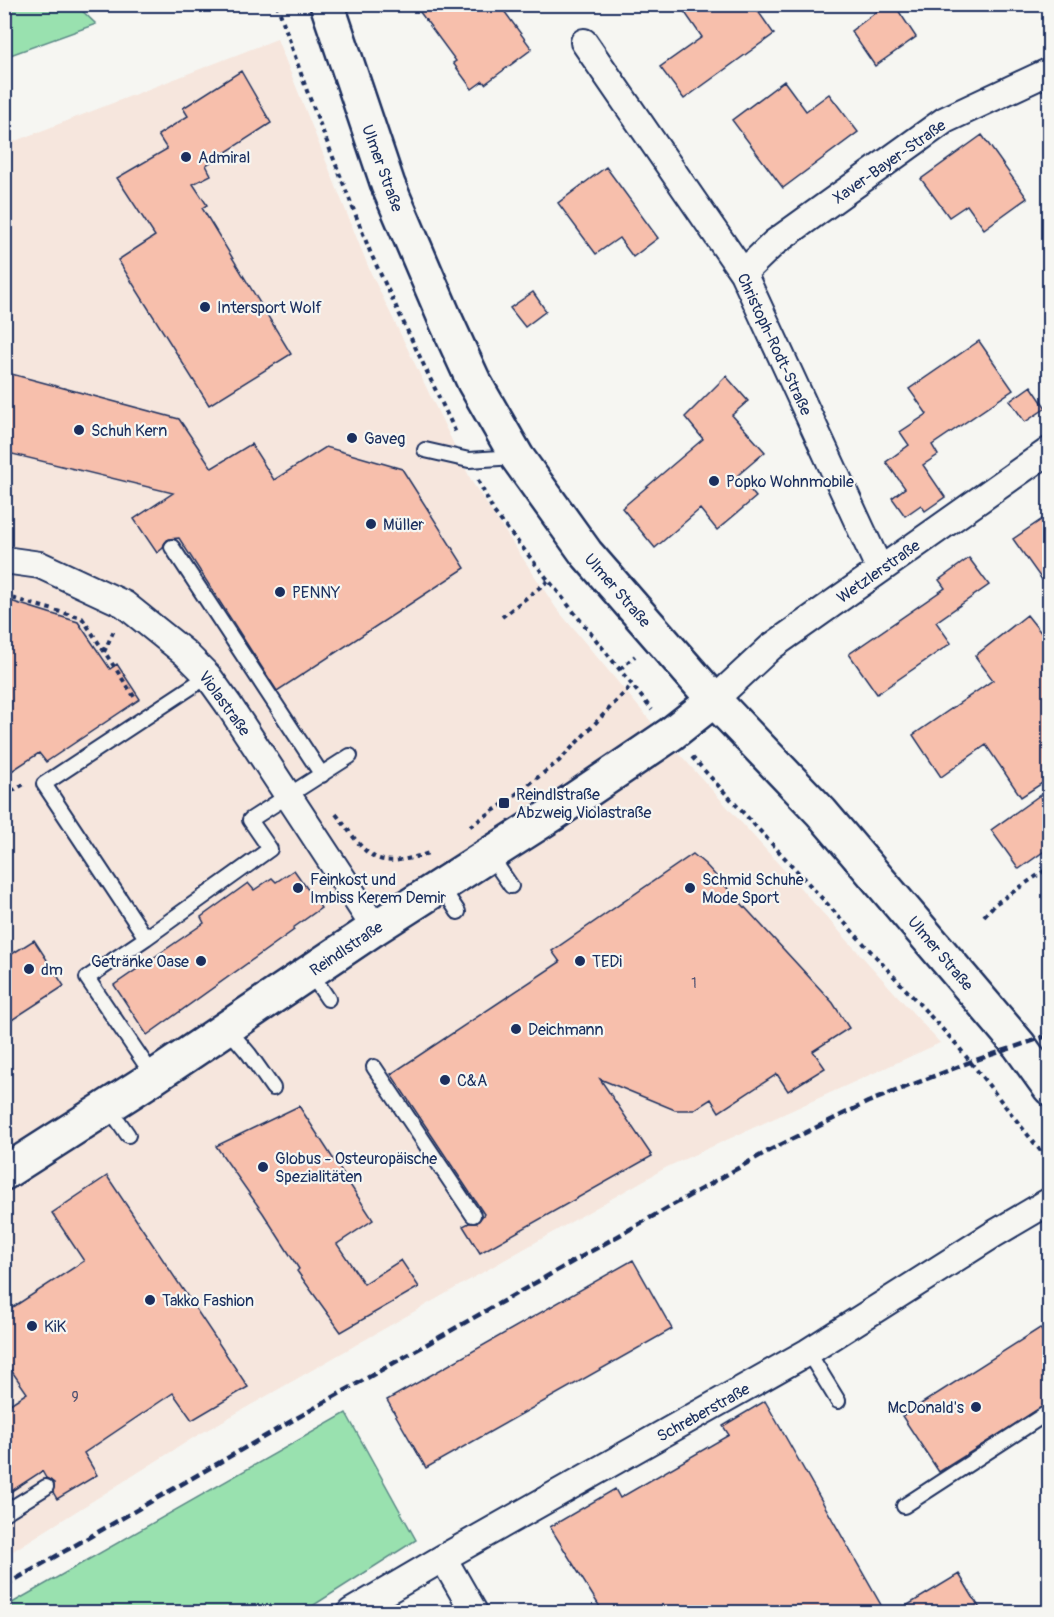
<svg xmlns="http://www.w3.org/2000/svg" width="1054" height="1617" font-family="Pangolin,sans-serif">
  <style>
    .built { fill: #f6e6dd }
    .green { fill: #99e1af; stroke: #5a8886; stroke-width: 1.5 }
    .building { fill: #f7bfac; stroke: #1b2f5e; stroke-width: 1.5 }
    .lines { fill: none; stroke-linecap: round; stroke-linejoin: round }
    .lane-casing { stroke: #1b2f5e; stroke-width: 18 }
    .street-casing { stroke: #1b2f5e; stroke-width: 30 }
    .secondary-casing { stroke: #1b2f5e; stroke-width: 38 }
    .path { stroke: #1b2f5e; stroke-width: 4; stroke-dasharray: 4.5 4.5; stroke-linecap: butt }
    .lane { stroke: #f6f6f2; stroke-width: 14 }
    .street { stroke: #f6f6f2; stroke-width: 26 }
    .secondary { stroke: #f6f6f2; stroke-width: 33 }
    .rail { stroke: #1b2f5e; stroke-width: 4.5; stroke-dasharray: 9 4.5; stroke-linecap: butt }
    .poi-dot { fill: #1b2f5e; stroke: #f6f6f2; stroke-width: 2 }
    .labels { text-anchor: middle; stroke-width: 4.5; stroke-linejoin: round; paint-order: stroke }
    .number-label { font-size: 14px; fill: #525372 }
    .poi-label { font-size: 16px; fill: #1b2f5e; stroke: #f6f6f2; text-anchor: start }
    .street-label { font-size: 16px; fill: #1b2f5e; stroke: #f6f6f2 }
  </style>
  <rect width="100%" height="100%" fill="#f6f6f2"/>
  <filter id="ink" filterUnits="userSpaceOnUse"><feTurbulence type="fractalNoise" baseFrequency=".0167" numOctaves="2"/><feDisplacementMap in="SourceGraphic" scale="12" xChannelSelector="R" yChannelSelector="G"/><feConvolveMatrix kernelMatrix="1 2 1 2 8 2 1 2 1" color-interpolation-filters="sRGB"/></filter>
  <g filter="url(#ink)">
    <path class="built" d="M277,39L370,271L472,482L556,608L658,730L940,1043L667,1167L193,1438L5,1556V145Z"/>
    <path class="green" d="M5,4L76,5L96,24L5,57Z
      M346,1413L416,1540L303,1612H5V1607Z"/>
    <path class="building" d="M414,4H499L532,49L485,84L483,81L472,89L453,63L456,61Z
      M679,4H753L774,34L684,99L660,67L702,37Z
      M887,4H894L916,37L875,66L851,31Z
      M241,71L271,123L206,165L211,175L193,184L207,205L202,208L291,354L209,405L118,260L155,236L117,178L167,149L158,135L188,116L183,108Z
      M784,81L806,111L829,94L858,132L783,188L732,120Z
      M982,135L1027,198L984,229L967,205L949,217L921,179Z
      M606,167L658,238L633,257L619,238L596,254L558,203Z
      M533,292L546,311L525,327L510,308Z
      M979,341L1013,390L932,445L938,455L923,465L945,497L925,511L921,505L905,516L892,498L905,488L886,462L909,445L900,432L927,414L909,389Z
      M4,372L179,419L212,468L251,444L274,480L326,447L402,469L465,568L277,691L179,538L168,539L164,544L163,548L157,553L134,519L173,493L4,452Z
      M726,376L748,401L732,415L765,452L738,475L756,497L717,530L700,509L655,548L622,508L703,439L685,417Z
      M1031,386L1046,408L1025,422L1010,401Z
      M1050,514V591L1013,539Z
      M969,558L989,585L936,622L951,643L877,694L849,654L945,588L939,580Z
      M4,599L78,622L110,669L117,664L140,699L46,762L39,753L4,776Z
      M1027,615L1050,644V778L1021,797L986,745L941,777L913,735L993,680L975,656Z
      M1040,795L1050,808V847L1019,869L991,830Z
      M693,854L705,864L833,1003L849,1028L813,1051L825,1068L788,1091L777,1074L719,1112L711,1099L694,1110H675L600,1079L652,1156L480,1253L463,1226L469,1223H477L484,1214L391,1074L560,962L552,951Z
      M294,870L321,908L293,928L294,930L147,1035L114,985L204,923L201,917L248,883L254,890L272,878L276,882Z
      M34,940L64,986L4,1025V959Z
      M299,1106L373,1220L337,1244L364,1284L401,1260L419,1287L341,1332L297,1271L299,1269L263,1213L216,1146Z
      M107,1176L248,1387L192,1420L173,1393L84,1453L97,1475L57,1499L53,1492L54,1483L46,1478L42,1471L4,1496V1408L27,1393L4,1360V1313L84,1261L52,1213Z
      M633,1260L672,1329L426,1468L387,1400Z
      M1040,1328L1050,1343V1402L939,1472L902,1416Z
      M765,1401L885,1612H603L550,1527L615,1489L620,1498L729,1435L723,1426Z
      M959,1574L982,1612H896Z"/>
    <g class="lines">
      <defs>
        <path id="lane" d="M425,450L469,460L515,457
          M172,547L322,775
          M208,676L44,784L146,938L270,849L250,820L350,756
          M489,854L511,886
          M441,886L458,912
          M146,938L87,978L154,1077
          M310,972L328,999
          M227,1028L249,1054L273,1088
          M374,1067L473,1215
          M108,1106L128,1135
          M808,1352L838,1401
          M904,1506L1050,1411
          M4,1513L46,1487"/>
        <path id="street" d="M584,42L743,273L880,570
          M743,273L774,243L945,120L1050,71
          M4,560L40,565L124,604L185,653L208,676L228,704L375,928
          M714,700L771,647L1050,450
          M443,1558L474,1612
          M351,1612L443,1558L808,1352L994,1234L1050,1201"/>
        <path id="secondary" d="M327,4L388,185L446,321L474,382L517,457L586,553L714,700L821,812L1019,1045L1050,1088
          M4,1173L154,1077L375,928L553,814L671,734L714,700"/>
      </defs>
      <use href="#lane" class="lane-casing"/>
      <use href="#street" class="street-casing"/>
      <use href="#secondary" class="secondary-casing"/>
      <path class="path" d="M277,4L307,91L371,254L457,435
        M478,480L494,512L652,710
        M4,596L82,618L135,698
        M502,617L548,581
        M104,652L114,630
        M620,669L635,656
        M692,757L957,1045L1050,1163
        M4,796L24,784
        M336,814C369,857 372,871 429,853
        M470,826L502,805L559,761L632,685
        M984,916L995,904L1050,867"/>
      <use href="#lane" class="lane"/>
      <use href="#street" class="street"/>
      <use href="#secondary" class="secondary"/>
      <path class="rail" d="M4,1586L323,1403L770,1150L868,1102L970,1062L1050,1035"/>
    </g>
  </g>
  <g class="poi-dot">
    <circle cx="186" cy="157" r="6"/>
    <circle cx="205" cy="307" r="6"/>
    <circle cx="79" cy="430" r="6"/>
    <circle cx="352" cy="438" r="6"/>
    <circle cx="714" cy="481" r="6"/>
    <circle cx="371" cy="524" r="6"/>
    <circle cx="280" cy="592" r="6"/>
    <rect x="498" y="797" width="12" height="12" rx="3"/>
    <circle cx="298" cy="888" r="6"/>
    <circle cx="690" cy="888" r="6"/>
    <circle cx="201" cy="961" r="6"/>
    <circle cx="580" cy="961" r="6"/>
    <circle cx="29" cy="969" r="6"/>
    <circle cx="516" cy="1029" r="6"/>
    <circle cx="445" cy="1080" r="6"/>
    <circle cx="263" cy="1167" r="6"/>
    <circle cx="150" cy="1300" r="6"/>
    <circle cx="32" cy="1326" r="6"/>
    <circle cx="976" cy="1407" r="6"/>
  </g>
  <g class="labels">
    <g class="number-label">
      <text x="694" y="988">1</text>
      <text x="75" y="1402">9</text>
    </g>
    <g class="poi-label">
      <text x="198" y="163">Admiral</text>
      <text x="217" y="313">Intersport Wolf</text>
      <text x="91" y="436">Schuh Kern</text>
      <text x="364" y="444">Gaveg</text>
      <text x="726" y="487">Popko Wohnmobile</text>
      <text x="383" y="530">Müller</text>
      <text x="292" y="598">PENNY</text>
      <text x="516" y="800">Reindlstraße<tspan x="516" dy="18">Abzweig Violastraße</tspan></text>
      <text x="310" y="885">Feinkost und<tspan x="310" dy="18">Imbiss Kerem Demir</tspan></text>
      <text x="702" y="885">Schmid Schuhe<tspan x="702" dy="18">Mode Sport</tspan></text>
      <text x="189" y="967" text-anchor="end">Getränke Oase</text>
      <text x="592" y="967">TEDi</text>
      <text x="41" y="975">dm</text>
      <text x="528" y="1035">Deichmann</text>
      <text x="457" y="1086">C&amp;A</text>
      <text x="275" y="1164">Globus - Osteuropäische<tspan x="275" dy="18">Spezialitäten</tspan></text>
      <text x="162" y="1306">Takko Fashion</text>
      <text x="44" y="1332">KiK</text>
      <text x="964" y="1413" text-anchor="end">McDonald's</text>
    </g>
    <g class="street-label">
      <text transform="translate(889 161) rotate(-35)" y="6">Xaver-Bayer-Straße</text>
      <text transform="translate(383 168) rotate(70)" y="6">Ulmer Straße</text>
      <text transform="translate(775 344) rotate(65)" y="6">Christoph-Rodt-Straße</text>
      <text transform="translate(878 571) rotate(-35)" y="6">Wetzlerstraße</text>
      <text transform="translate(618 590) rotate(49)" y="6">Ulmer Straße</text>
      <text transform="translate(225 703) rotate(54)" y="6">Violastraße</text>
      <text transform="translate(346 948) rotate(-34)" y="6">Reindlstraße</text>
      <text transform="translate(941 953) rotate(50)" y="6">Ulmer Straße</text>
      <text transform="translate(703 1412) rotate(-29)" y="6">Schreberstraße</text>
    </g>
  </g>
  <rect width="1054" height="1617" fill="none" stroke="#f6f6f2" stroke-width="24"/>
  <rect x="12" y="12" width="1030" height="1593" fill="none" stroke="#1b2f5e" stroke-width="2" filter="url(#ink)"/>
</svg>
